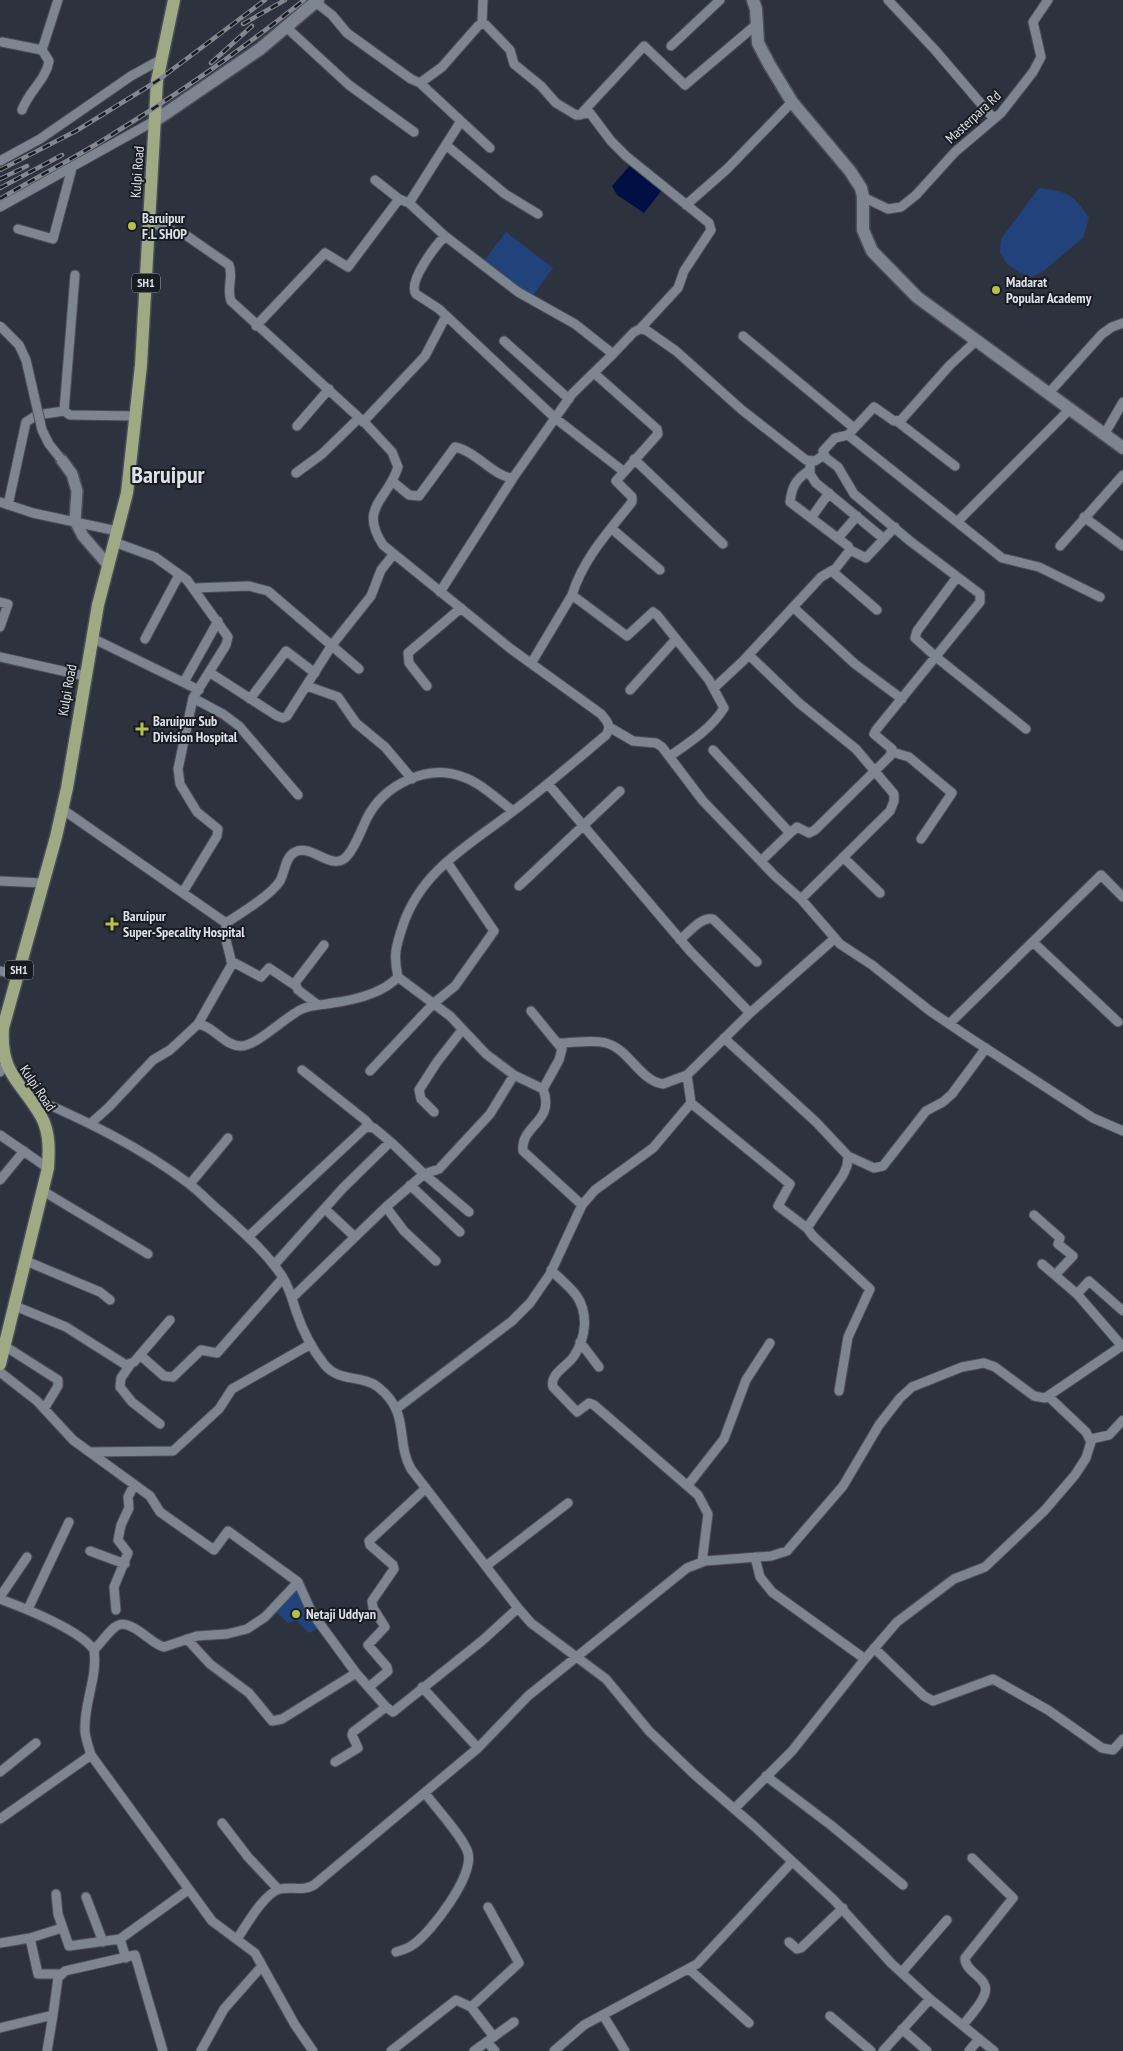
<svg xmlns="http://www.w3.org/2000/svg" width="1123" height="2051" font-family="'PT Sans Narrow',sans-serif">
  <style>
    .green { fill: #22427b }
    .water { fill: #001045 }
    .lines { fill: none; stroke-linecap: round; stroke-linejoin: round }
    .minor-casing { stroke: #4a4e58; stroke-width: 11 }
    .tertiary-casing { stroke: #4a4e58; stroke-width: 14 }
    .secondary-casing { stroke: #4a4e58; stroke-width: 15 }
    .primary-casing { stroke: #4a4e58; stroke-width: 15 }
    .minor { stroke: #7d8591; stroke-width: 9 }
    .tertiary { stroke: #7d8591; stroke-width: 11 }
    .secondary { stroke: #7d8591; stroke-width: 12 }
    .primary { stroke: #9fa983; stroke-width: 12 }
    .rail-casing { stroke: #828790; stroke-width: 4.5 }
    .rail { stroke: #181b20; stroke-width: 2.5; stroke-dasharray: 8; stroke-linecap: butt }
    .minor-bridge-casing { stroke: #4a4e58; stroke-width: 11; stroke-linecap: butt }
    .minor-bridge { stroke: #7d8591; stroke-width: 9 }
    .poi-dot { fill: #b3c24b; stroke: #181b20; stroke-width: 2 }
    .labels { text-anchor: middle; stroke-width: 4; stroke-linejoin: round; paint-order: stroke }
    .shield { fill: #181b20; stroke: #a2a6ac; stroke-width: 1 }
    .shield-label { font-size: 12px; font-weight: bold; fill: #dde1e8 }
    .street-label { font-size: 14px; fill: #dde1e8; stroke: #181b20 }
    .poi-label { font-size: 14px; font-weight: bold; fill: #dde1e8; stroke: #181b20; text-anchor: start }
    .town-label { font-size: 24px; font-weight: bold; fill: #dde1e8; stroke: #181b20 }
  </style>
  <rect width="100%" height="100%" fill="#2d333e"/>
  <path class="green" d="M1039,188C1069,192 1072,193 1089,218L1083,238L1042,272L1032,277L1020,273L1006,263L1000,252L1001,239Z
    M506,232L553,268L531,298L483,262Z
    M298,1586L314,1601L312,1609L319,1628L309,1633L296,1620L288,1623L273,1609Z"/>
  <path class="water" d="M631,164L662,190L644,213L617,195L612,186Z"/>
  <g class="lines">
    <defs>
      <path id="minor" d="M888,0L935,50L994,119
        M315,2L332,15L347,33L411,79L420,83L442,67L478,26L482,23L486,25L510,50L514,64L541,86L556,103L576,115L590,113L611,141L626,156L709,223L711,230L684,271L678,288L640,329
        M482,23L483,0
        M286,27L349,85L414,132
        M2,42L42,50L49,61C46,80 28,92 22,110
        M671,46L720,0
        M42,50L58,0
        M420,83L490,148
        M580,115L644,46L685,85L757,24
        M446,145L505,194L538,214
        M0,161L40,139L131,76L160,60
        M375,180L399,199L409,203L445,236L518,292L575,324L613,354L634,332L640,329L646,330L676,351L742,410L806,460L815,461L824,455
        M863,197L888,209L901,207L916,195L955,152L1001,113L1033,72L1041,57L1033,22L1048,0
        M409,203L461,121
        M686,205L727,169L792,102
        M0,207L156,120
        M18,229L53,239L72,168
        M445,236C436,245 407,282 416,294L439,309L555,418L623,471
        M75,275L64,411L70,415L136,416
        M256,326L325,253L348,267L399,199
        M743,336L854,428
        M504,341L569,399
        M594,373L657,429L658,434L616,481L632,497V502C609,531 583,559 572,595L627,636L653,612L657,615L709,680L724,708C712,728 689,743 670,756
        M1048,394L1102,334L1112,327L1123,323
        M363,422L425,356L446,316
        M898,422L955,466
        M297,426L329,389
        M848,435L1002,558L1039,567L1100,597
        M1104,435L1123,402
        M634,459L723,544
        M810,465V474L816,483L884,539
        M810,470C796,479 792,486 790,502L848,546L850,550L833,572L877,610
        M296,473L322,454L359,418
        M392,481L409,495L419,496L455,447C476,451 494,477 513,478L572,394L613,354
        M0,502L33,513L117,531
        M8,505L26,422L37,415L64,411
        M1084,517L1123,546
        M811,518L829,493
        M957,522L1069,410
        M611,528L660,570
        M838,538L857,516
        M114,542L155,557L187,580L228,637L226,645L193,698L178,769L180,784L197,812L218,829L217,836L183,892
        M1060,546L1123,475
        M850,550L866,558L895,527
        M957,577L917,631L915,638L936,657L1026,729
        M194,588L249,586L268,591L359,669
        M440,592L513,478
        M0,602L8,604L0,627
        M793,607L855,664L902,699
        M92,638L199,690
        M145,639L179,575
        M749,655L799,703L856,749L894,794V801L890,811L801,899
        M0,657L85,676
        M532,662L572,595
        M209,672L277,716L283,718L287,716L332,645L371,596L381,570L393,555
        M184,682L218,621
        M307,686L338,697L356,723L385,747L412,779
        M427,686L409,663L408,653L461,608
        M714,688L743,661L821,577L833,570
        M630,690L676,639
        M193,698L223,714L239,726L298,795
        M250,699L286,651L315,673
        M609,727L633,741L656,743L662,747L703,801L775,876L801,899L840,944L872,965L930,1011L970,1038L1093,1118L1123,1131
        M713,750L790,833L797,827L809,833L815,830L890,756L892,749L874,734L876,730L980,602V594L910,541L854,494L838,467L826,458L823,451L835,438L848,435L874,407L894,421L902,419L950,365L977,340
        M892,752L909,757L952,793L921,839
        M548,784L690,951L750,1013
        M62,809L226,923
        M843,857L880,893
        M761,861L790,833
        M0,881L43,883
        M519,886L620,791
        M226,923C241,913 270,896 280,881C285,872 285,857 295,852C310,844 328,867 342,860C352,856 362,828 367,818C384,785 427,763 463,777C481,783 498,800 513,811
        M680,940C689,932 702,916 713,919L757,962
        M1034,943L1118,1022
        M231,961L261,977L269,968L296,986
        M0,971L18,975
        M398,977L450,1016L486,1054L514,1075L543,1089C556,1122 520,1125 523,1151L582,1205
        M318,1005L298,990L295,983L324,945
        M531,1011L562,1049L559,1060L543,1089
        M198,1024L232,964L226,940V923
        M949,1024L1101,875L1123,897
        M724,1038L816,1122L848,1156L847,1166L843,1175L807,1228L813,1236L870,1289L848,1337L839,1391
        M559,1043C574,1043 593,1039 606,1043C629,1049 640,1081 663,1084L687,1075L750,1013L834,939
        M302,1070L365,1120L370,1126
        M370,1071L434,1003L455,986L494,931L447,862
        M0,1072L5,1065
        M29,1096C84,1120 139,1146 188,1183C200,1192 210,1203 222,1213C244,1233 265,1251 282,1276C289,1287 292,1298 296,1311C302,1329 312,1349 324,1364C339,1383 361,1374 378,1387C411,1413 395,1440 411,1469L518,1608L531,1623L606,1679L649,1731L695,1775L754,1826L834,1900L891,1963L930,1999L994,2051
        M691,1103L790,1184L778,1206L807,1228
        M434,1112L421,1099L419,1090L437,1062L462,1030
        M90,1124L109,1107L153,1060L170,1050L198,1024C214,1026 224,1046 241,1046C257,1046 286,1016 302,1009C311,1005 323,1005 332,1003C355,1000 382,994 398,977C393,955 396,946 403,925C422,870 468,846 512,812C544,788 575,761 606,735C612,726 607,721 601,714L511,649L383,545C358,507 388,500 398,467L392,452L366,424L231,301C226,288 234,277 229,265L187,236L148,222
        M0,1135L48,1168
        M848,1156L874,1168L883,1166L926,1111L943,1102L952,1094L986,1048
        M0,1180L24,1151
        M190,1184L228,1138
        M410,1185L460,1232
        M43,1191L148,1254
        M386,1207L404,1231L436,1261
        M325,1209L355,1237
        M1034,1215L1060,1238L1058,1244L1073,1256L1055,1275
        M249,1236L366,1127L374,1128L393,1144
        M26,1261L100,1292L110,1300
        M1042,1264L1077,1294L1122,1346
        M274,1265L343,1188L388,1144H393L424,1174L469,1212
        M551,1270C559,1278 569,1286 576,1295C589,1313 586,1338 574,1356C568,1366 549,1374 553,1387L577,1412L589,1403L594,1405L698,1495L708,1514L702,1562
        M1077,1294L1089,1281L1123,1311
        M293,1297L386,1207L424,1174L439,1169L490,1114L514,1075
        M15,1306L66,1327L126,1365L134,1362L170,1320
        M580,1342L599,1367
        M0,1343L58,1380V1386L44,1409
        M140,1355L164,1376L173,1377L201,1350L217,1353L283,1278
        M130,1365L121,1378L120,1387L132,1402L160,1424
        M0,1372L37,1401L73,1440L150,1496L160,1512L214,1550L228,1531L298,1582
        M396,1409L512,1321L530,1303L550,1274L582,1205L595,1190L653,1148L691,1103L687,1075
        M1091,1439L1109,1435L1123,1420
        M90,1452L173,1451L219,1409L232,1389L311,1344
        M688,1485L724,1439L746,1380L770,1343
        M90,1551L125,1564
        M755,1557L760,1577L772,1592L865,1659
        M486,1566L568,1503
        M0,1597L27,1557
        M0,1599C24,1608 80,1630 94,1650C98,1678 83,1704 85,1732C86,1740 89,1748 91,1755L212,1921L255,1953L295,2025L313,2051
        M28,1609L69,1522
        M116,1610L114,1587L128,1553L118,1540L121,1525L129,1508L128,1497L134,1485
        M187,1639L210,1664L249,1693L272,1721L282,1719L356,1673L386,1707L393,1712L483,1640L518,1608
        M874,1648L924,1696L933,1701L993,1679L1048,1710L1102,1748L1113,1750L1123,1739
        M94,1650C116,1626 117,1613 147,1637C153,1641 157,1645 164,1647L197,1636L227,1634L247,1629L265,1617L298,1582L312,1613L356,1673
        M369,1687L388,1671L387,1667L368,1645L385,1627L373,1608L372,1601L394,1569L393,1565L370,1545L369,1541L426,1488
        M422,1687L478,1748
        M335,1762L358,1748L352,1735L353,1732L386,1707
        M0,1772L36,1743
        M766,1776L832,1826L903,1885
        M734,1809L792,1751L865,1659L897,1622L954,1579L985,1567L1044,1511L1075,1475L1086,1458L1091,1442L1086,1432L1049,1397
        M0,1819L91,1755
        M222,1823L248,1857L278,1889
        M56,1894L58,1914L69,1946L120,1939L126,1958
        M86,1897L103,1942
        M30,1938L38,1974H60
        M120,1939L188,1890
        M237,1939C246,1926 264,1893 280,1889C292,1886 302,1892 314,1885L478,1748L528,1696L687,1568L705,1561L771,1556L787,1551L843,1486L879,1425L900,1398L912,1387L962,1367L984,1363L995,1367L1034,1396L1045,1398L1123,1345
        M789,1942L797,1949L801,1948L843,1908
        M0,1943L30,1938L62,1928
        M396,1952C403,1950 409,1948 414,1944C432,1931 474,1876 468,1853C464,1838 435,1807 425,1793
        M689,1969L749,2023
        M902,1972L947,1920
        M471,2007L519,1963L488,1907
        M603,2015L625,2051
        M830,2016L871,2051
        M963,2025C970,2016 982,2004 985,1993C990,1978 964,1972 965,1958L1013,1898L972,1858
        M0,2028L53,2015L58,1978L65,1971L135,1955L163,2051
        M902,2029L927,2051
        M487,2042L495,2051
        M47,2051L53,2015
        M201,2051L224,2009L262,1966
        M391,2051L456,2000L471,2007L494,2037
        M474,2051L514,2022
        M554,2051L584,2025L697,1964L792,1862
        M883,2051L930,1999
        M969,2051L979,2039"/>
      <path id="tertiary" d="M61,459L72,474L77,491L75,521L83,536L108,565"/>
      <path id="secondary" d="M753,0L756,9L758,43L769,64L792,102L850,171L861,188L863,197V230L872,251L917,297L1123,448
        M156,120L260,49L318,0"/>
      <path id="primary" d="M0,1364L48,1168C49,1151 50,1134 42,1118C22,1081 0,1076 3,1028L56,837L67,788L98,605L127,493L141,365L157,81L174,0"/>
    </defs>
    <use href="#minor" class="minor-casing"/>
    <use href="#tertiary" class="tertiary-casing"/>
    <use href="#secondary" class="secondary-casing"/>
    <use href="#primary" class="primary-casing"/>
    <use href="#minor" class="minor"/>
    <use href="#tertiary" class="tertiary"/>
    <use href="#secondary" class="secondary"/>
    <use href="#primary" class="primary"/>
    <defs>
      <path id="rail" d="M243,24L285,0
        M211,63L252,26
        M0,170L76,131L157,81L265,0
        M0,179L27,166
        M0,188L62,155
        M0,199C38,176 79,156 116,132C181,92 244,48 304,0"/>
    </defs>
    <use href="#rail" class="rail-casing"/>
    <use href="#rail" class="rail"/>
    <defs>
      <path id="minor-bridge" d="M0,326L19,345L26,360L42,430L49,444L61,459"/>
    </defs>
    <use href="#minor-bridge" class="minor-bridge-casing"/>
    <use href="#minor-bridge" class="minor-bridge"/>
  </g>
  <g class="poi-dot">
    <circle cx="132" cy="226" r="5"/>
    <circle cx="996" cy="290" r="5"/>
    <path d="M139.5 721.5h5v5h5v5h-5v5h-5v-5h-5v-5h5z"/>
    <path d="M109.5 916.5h5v5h5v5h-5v5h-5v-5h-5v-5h5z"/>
    <circle cx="296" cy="1614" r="5"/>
  </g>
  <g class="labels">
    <g class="shield">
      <rect x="132" y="273.5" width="28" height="19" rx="4"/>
      <rect x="5" y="960.5" width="28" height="19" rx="4"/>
    </g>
    <g class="shield-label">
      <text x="146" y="287">SH1</text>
      <text x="19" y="974">SH1</text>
    </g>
    <g class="street-label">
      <text transform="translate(973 117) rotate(-43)" y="5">Masterpara Rd</text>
      <text transform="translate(137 172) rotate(-86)" y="5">Kulpi Road</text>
      <text transform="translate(67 690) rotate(-80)" y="5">Kulpi Road</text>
      <text transform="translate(38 1088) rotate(56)" y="5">Kulpi Road</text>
    </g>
    <g class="poi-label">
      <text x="142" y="223">Baruipur<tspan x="142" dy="16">F.L SHOP</tspan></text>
      <text x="1006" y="287">Madarat<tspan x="1006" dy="16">Popular Academy</tspan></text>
      <text x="153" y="726">Baruipur Sub<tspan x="153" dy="16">Division Hospital</tspan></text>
      <text x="123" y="921">Baruipur<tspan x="123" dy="16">Super-Specality Hospital</tspan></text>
      <text x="306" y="1619">Netaji Uddyan</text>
    </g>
    <g class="town-label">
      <text x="168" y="483">Baruipur</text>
    </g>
  </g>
</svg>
